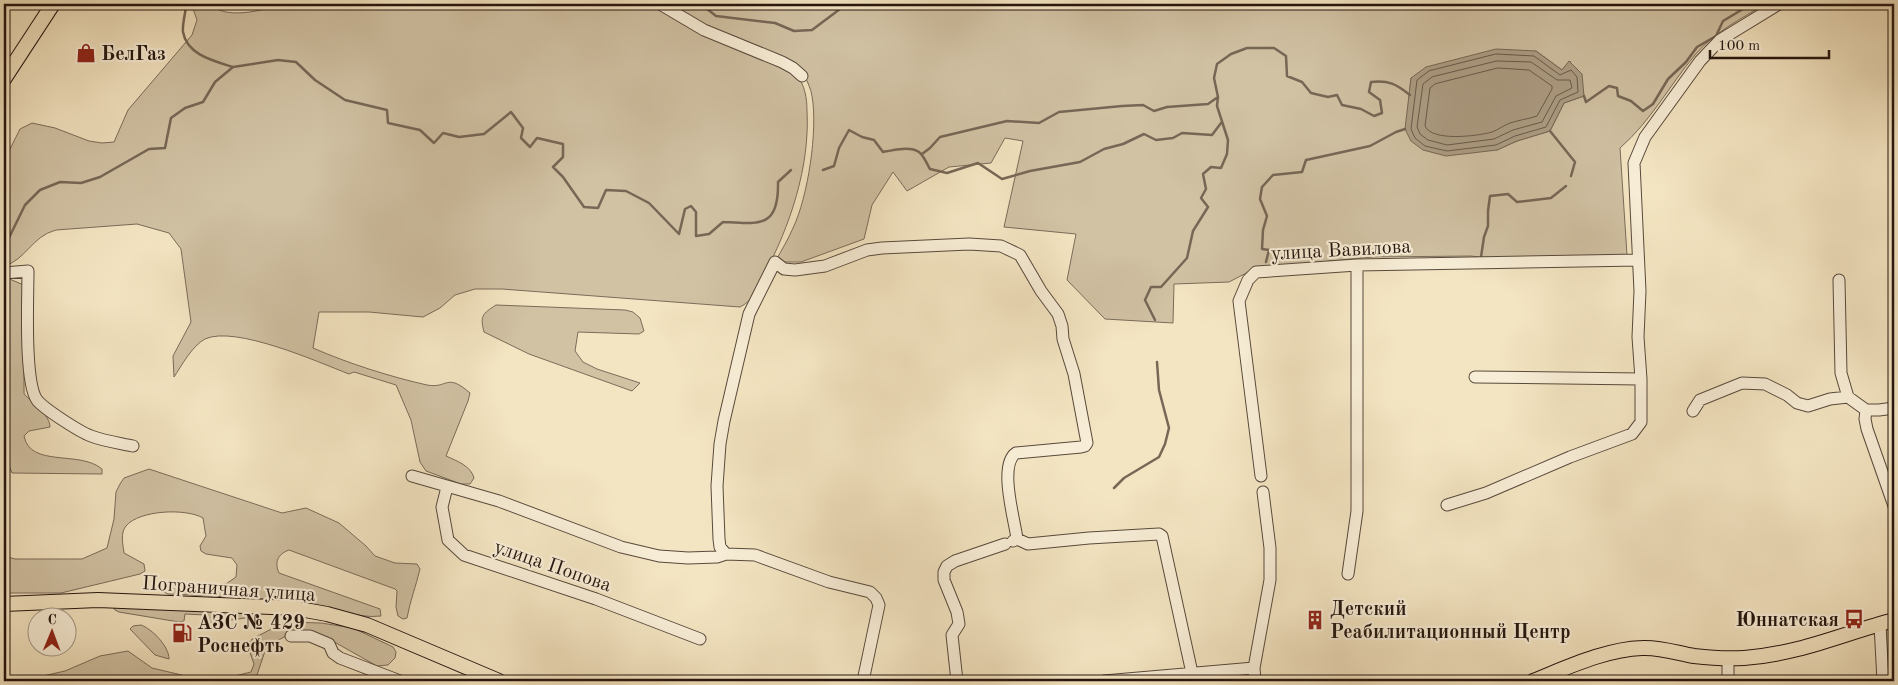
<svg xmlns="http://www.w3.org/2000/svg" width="1898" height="685" font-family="'Old Standard TT',serif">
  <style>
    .green { fill: #d1c2a4; stroke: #7a6c5a; fill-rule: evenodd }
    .water { fill: #ad9e85; stroke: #766756 }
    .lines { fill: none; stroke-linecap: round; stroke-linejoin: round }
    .shore { stroke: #685a4a; stroke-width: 1 }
    .stream { stroke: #766756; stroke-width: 2.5 }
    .minor-casing { stroke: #58493c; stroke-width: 13 }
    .major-casing { stroke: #24150f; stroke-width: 16 }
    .minor { stroke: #f8eed7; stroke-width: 11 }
    .major { stroke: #f4e5c2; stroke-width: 14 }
    .labels { text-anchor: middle; stroke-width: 4.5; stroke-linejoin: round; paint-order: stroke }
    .poi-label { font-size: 20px; font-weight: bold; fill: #24150f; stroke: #f8eed7; text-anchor: start }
    .street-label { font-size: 20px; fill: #24150f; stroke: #f8eed7 }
  </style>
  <rect width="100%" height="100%" fill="#f4e5c2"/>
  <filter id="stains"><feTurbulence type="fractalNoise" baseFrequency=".004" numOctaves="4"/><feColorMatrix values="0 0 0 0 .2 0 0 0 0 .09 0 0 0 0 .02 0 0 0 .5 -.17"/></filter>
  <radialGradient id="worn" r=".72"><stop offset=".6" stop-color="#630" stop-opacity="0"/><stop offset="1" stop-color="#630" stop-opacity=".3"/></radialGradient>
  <path class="green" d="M186,4H211C224,20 263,11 280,4H653C685,24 721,38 756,54C766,59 789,68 796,75C805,84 807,99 807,111C810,167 790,226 764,275C757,288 753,301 740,307L502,289H475L455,295L440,308L423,317L369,312H319L313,348C347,363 391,377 427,385C448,389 446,372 470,393L468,401L446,456C457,461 471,466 474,478L470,484H461L426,471L420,462L411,420L396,385L354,372L349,374C318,362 235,325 205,339C192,346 182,365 174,377L173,356L191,322L181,249L169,233L137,224L56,230C32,236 26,260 4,266V161L20,129L32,123L55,128L89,141L102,143L114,142L128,110L192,35L197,20L192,6Z
    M665,4H1766C1742,18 1713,33 1695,55C1669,86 1651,121 1620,148L1627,255L1487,258L1471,256L1373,257L1256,268L1229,282L1174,284L1173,323L1105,319L1067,280L1076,234L1004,227L1023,141L1005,138L991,163L949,167L907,191L893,172L872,205L864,239L801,262H775C781,251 788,240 793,228C808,197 818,130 812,96C811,89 807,81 804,74L709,29ZM1536,51L1562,70L1570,61L1584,96L1564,103L1550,131L1517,141L1497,150L1406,129L1411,78Z
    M7,278L24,285V394C32,402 50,415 50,427L29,431L24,436C30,468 80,450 102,469V474L12,473L4,453V279Z
    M496,305L625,310L633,312L640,318L644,331L639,334L578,332L575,351L583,362L597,369L640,383L632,391L529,354L484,332C480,316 482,314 496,305Z
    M149,469L282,513L306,508L339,523L366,546L375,556L395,563L417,564L420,569C416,586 410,601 407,618L403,619L398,616L396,607L397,591L395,589L289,550C278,554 274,562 279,573L380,609L381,616C357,619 333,607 310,604C263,598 216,596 168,594L164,592L163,588L167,584H226L236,577L237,565L232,558L206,554L201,551L200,546L206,536L203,518C186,508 139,510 126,526C120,533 123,545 124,553L144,564L145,571L140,574L61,593H4V556L15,559H82L107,548L114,519L116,492L120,484L124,478Z
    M112,605L270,609L245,618L211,623L206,621L205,615L185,614L184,621L179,622L119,612L115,610Z
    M285,622L321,623L353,628L393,647L396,652L395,658L388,665L377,666L329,639L288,635L269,645L264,654L255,681H21L65,671L100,656L128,651L152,668L190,677L222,679L251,672L254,664L248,647L252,639Z
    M141,625C152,629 169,646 169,659L155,655L130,629L133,626Z"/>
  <path class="water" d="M1496,49L1536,51L1562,70L1569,61L1582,74L1584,96L1564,103L1550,131L1517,141L1497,150L1446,156L1423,150L1411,141L1405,129L1411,78L1426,67Z"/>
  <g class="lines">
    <path class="shore" d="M1496,54L1534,56L1560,75L1571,70L1577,77L1578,92L1560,100L1546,127L1515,136L1496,145L1447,151L1425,146L1415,138L1411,129L1417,80L1429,71Z
      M1497,61L1531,62L1557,80H1570L1572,88L1556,96L1542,122L1513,130L1494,139L1447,145L1428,140L1420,134L1417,127L1423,84L1432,77Z
      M1498,68L1529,70L1552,86V89L1537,116C1528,119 1519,120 1510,123C1504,125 1498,130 1492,132C1478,136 1432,142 1425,126L1430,88L1435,84Z"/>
    <path class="stream" d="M186,4C186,12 182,24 183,32C187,55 214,61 233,67
      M701,4L716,16L775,23L794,31L812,30L840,9L858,4
      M881,4H882
      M1584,96L1586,102L1609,86L1617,88L1618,96L1631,101L1643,111L1653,104L1668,79L1686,62L1697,47L1716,36L1723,21L1743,9L1745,4
      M1550,131L1575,162L1571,176
      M922,154L930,148L940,137L1007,121L1039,123L1059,112L1122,106L1143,105L1154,111L1167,107L1208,104L1218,97
      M823,170L834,166L839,148L849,130L862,137L874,140L883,152C893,150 910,146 919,152C924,156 927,164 930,169L947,173L978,163L1002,179L1030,171L1080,162L1104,149L1123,144L1144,134L1156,140L1173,138L1182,133L1212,135L1221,123
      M4,248L25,205L40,190L60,182L81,183L100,177L149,149L165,148L171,118L185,108L203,102L215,82L233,67L278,60L296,62L315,80L345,100L387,110L388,123L420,130L434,143L443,133L459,137L484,134L511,112L523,128L521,138L530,147L537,138L563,144V157L553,167L563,177L584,207L598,208L606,190L626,191L649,203L679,234L685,209L691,206L696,212V236L709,234L723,222C760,224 779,228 778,182L791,170
      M1481,257L1484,237L1488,226V211L1490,196L1508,194L1517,202L1551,198L1566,186
      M1266,262L1269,250L1262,249L1263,230L1267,216L1260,199L1262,187L1273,175L1302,172L1306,160L1370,146L1396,132L1405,129
      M1155,320L1145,300L1151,287H1161L1187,258L1193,231L1208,207L1201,198L1206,189L1203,174L1211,167L1221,168L1227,154L1228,140L1217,106L1218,97L1214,78L1217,64L1231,54L1247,48H1274L1286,56L1287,76L1302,82L1311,93L1328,97L1337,95L1342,105L1361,109L1374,116L1382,113L1380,100L1369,92L1371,82C1389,80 1396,84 1410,95
      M1114,488L1124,478L1159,457L1165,444L1169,428L1159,390L1157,362"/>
    <defs>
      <path id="minor" d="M660,4L704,30L782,62L793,68L802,76
        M4,273L28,271C28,297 24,382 37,400C44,409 80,432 91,436C104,441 119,443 133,446
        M1839,280L1841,373L1848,397L1866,410H1879L1894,408
        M1475,377L1641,379
        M1866,410L1865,419L1867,429L1894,506
        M1693,411L1700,400L1742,383L1765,384L1787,395L1797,403L1808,406L1830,399L1848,397
        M412,476L499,501L621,547L659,556L688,558L717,557L726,554L755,555L829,582L870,592L876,598L879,605L863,681
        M1261,476L1239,301L1248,280L1256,272L1357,265L1638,260
        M447,487L442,507L448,540L464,555L596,599L700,639
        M1447,505L1486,493L1570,457L1632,434L1641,422V379L1638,337L1640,291L1634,163L1645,137L1700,61L1720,40L1779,4
        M1013,541L1017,539L1028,544L1089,538L1159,534L1162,536L1192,673
        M726,554L720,547L719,539L717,486L720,444L724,421L749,314L775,262L784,269L795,270L825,266L867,250L882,248L969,244L1001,246L1020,255L1041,291L1058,314L1062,326L1063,339L1074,374L1087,443L1085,446L1081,447L1016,453C998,465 1015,521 1017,539
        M1348,574L1357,511V265
        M1880,625L1883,681
        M291,636H310L329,644L333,653L340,658L400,681
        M957,681L952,635L959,624L957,612L944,580V572L947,566L955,561L1005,544
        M1104,681L1254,668
        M1255,681L1254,668L1270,580V548L1263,492
        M1728,681V658"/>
      <path id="major" d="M4,79L53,4
        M4,604L98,600L294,608L327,614L367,625L499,681
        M1533,681C1566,668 1606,649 1642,648C1660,647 1677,653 1694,656C1711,658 1727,659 1744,658C1799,654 1842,634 1894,620"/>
    </defs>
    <use href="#minor" class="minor-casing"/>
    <use href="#major" class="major-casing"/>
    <use href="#minor" class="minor"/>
    <use href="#major" class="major"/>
  </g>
  <defs>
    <symbol id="shop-bare" viewBox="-9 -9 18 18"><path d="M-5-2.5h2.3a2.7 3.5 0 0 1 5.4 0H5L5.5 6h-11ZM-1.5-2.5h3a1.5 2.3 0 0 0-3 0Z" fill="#8f2418" stroke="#f8eed7" stroke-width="2.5" paint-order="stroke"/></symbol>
    <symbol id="bus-bare" viewBox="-9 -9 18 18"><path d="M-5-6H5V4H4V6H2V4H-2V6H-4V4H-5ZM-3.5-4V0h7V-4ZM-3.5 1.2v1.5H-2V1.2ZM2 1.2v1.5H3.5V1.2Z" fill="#8f2418" stroke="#f8eed7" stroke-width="2.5" paint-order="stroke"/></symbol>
    <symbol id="building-bare" viewBox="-9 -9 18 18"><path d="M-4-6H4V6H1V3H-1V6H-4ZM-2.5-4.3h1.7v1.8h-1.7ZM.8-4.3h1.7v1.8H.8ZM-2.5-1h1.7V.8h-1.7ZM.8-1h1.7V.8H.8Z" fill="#8f2418" stroke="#f8eed7" stroke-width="2.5" paint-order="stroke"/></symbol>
    <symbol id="fuel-bare" viewBox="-9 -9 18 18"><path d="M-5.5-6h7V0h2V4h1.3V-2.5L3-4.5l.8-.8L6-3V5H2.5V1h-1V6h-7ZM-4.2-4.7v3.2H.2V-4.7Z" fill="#8f2418" stroke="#f8eed7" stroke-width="2.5" paint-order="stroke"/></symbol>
  </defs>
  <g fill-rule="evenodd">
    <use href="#shop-bare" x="72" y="39" width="28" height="28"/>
    <use href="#bus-bare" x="1840" y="605" width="28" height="28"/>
    <use href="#building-bare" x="1301" y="606" width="28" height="28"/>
    <use href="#fuel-bare" x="168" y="619" width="28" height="28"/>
  </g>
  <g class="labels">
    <g class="poi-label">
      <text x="101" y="60">БелГаз</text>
      <text x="1330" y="615">Детский<tspan x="1330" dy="23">Реабилитационный Центр</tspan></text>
      <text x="1839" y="626" text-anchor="end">Юннатская</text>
      <text x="197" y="629">АЗС № 429<tspan x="197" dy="23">Роснефть</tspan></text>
    </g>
    <g class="street-label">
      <text transform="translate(1341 249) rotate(-3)" y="7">улица Вавилова</text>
      <text transform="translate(553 565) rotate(19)" y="7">улица Попова</text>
      <text transform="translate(229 588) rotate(4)" y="7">Пограничная улица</text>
    </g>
  </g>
  <rect width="1898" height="685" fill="none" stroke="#f4e5c2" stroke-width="20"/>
  <rect x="5" y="5" width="1888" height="675" fill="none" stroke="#24150f" stroke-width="2.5"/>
  <rect x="10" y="10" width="1878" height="665" fill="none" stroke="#24150f"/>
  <g transform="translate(52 632) rotate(1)"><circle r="24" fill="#f8eed7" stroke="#a39787"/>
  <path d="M0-4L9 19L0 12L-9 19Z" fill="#8f2418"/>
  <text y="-8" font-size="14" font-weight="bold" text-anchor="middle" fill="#24150f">С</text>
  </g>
  <path d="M1710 50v8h119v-8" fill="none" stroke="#24150f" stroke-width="2.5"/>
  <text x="1718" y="50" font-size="15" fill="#24150f" stroke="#f8eed7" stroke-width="4" paint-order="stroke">100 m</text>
  <rect width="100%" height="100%" filter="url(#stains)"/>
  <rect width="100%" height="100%" fill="url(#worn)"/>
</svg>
